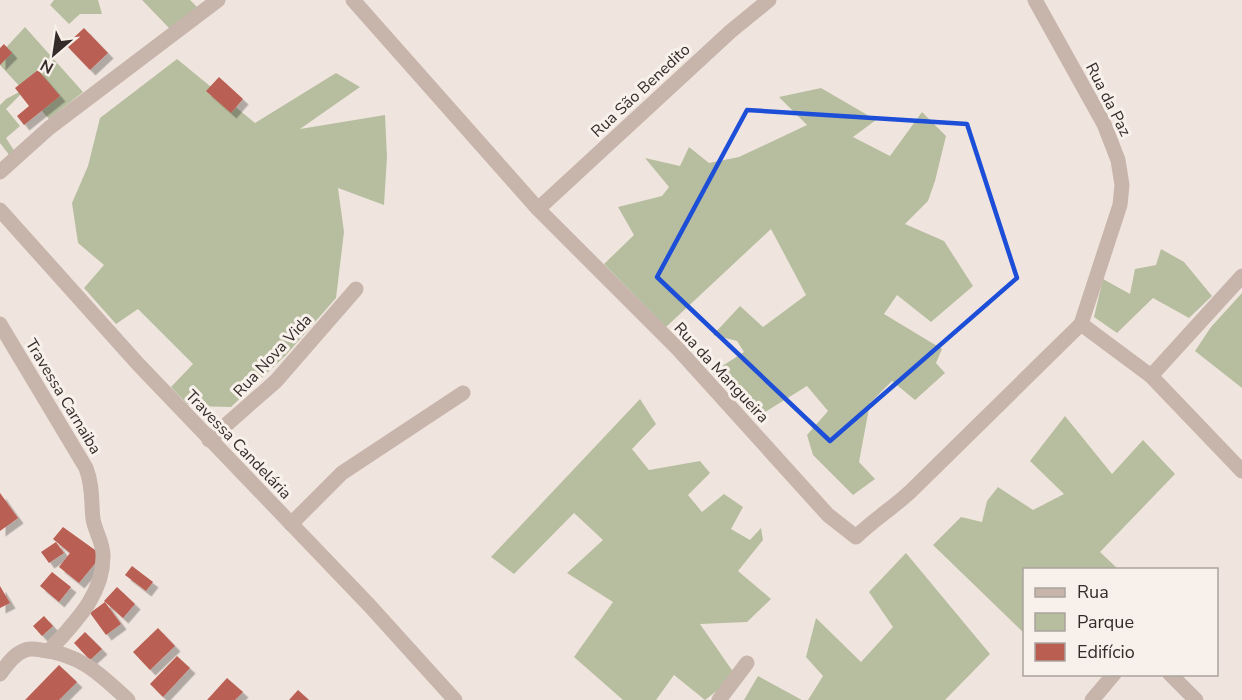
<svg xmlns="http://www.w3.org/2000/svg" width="1242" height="700" font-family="'Nunito Sans',sans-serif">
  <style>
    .green { fill: #b7be9f }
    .building { fill: #ba5e52; filter: url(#shadow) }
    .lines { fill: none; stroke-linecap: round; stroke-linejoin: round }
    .minor { stroke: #c7b4ab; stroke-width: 15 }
    .marked { fill: none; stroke: #1d4ed8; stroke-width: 4.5; stroke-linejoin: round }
    .labels { text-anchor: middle; stroke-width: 6; stroke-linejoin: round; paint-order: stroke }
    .street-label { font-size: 16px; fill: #352c29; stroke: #f8f0ea }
  </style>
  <defs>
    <filter id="shadow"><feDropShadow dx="5.5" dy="5.5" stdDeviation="0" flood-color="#0004"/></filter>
  </defs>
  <rect width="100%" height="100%" fill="#f0e5de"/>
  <g class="green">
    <path d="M54,0H98L102,14H80L69,24L50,5Z"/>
    <path d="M142,0H190L199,9L170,29Z"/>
    <path d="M25,27L83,92L49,119L27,94L20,95L6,109L20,126L6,138L15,152L10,156L0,143V105L6,99L23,90L0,65V54Z"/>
    <path d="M177,59L255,123L336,73L360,87L300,129L385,115L387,157L384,205L338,188L344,232L336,298L286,355L231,407L189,406L171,387L193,364L138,309L116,324L84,288L104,265L78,243L72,203L88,166L100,118Z"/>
    <path d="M821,88L876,120L853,137L890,156L922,112L946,136L935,181L928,201L905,224L944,241L973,286L931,322L897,295L884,314L942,349L936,363L945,373L915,400L892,381L870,403L859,462L875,479L853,495L813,455L807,435L828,411L807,386L762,414L713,372L744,352L737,341L713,335L740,306L763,327L806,295L771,229L666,327L604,264L634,235L618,207L662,196L669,187L645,158L680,166L689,147L709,163L739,157L807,125L779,97Z"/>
    <path d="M1161,249L1184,262L1212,296L1189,318L1153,298L1117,333L1094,317L1103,279L1130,294L1135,269L1156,265Z"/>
    <path d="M1242,293V388L1195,351L1211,327Z"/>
    <path d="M640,399L656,424L632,449L649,470L700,461L710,473L688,495L702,512L724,494L743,507L731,529L750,540L761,528L763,540L738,571L771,599L747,622L700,624L736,676L705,700L674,675L656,700H623L574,657L613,602L567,573L603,540L574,513L514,574L491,557Z"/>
    <path d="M1065,416L1112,474L1143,440L1175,474L1100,552L1118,569L1024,570V633L933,545L961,517L982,522L987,501L998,487L1033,510L1064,494L1030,461Z"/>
    <path d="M906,553L990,654L945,700H808L823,676L806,657L816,618L861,662L893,627L869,592Z"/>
    <path d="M758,676L802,700H744Z"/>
  </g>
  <g class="building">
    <path d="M84,28L108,53L90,70L66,45Z"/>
    <path d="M4,44L12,53L0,65V48Z"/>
    <path d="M38,70L60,96L24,125L17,116L29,106L15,88Z"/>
    <path d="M219,77L243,99L231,113L206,91Z"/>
    <path d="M0,493L18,518L0,531Z"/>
    <path d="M63,527L102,555L79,583L59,567L70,553L53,539Z"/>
    <path d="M56,542L64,553L49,563L41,552Z"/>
    <path d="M132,566L153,582L146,591L125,575Z"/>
    <path d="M52,572L71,587L59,602L40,586Z"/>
    <path d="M0,586L10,603L0,608Z"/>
    <path d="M117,587L135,604L123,618L104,601Z"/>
    <path d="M105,602L121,624L106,635L90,613Z"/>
    <path d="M44,616L53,626L42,636L33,626Z"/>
    <path d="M158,628L175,646L150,670L133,652Z"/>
    <path d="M85,632L102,649L90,660L74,643Z"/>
    <path d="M177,656L190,668L163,697L150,684Z"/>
    <path d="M59,665L77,682L59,700H25Z"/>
    <path d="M227,678L243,692L235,700H207Z"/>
    <path d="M298,690L309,700H289Z"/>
  </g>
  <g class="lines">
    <g class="minor">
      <path d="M353,0L538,209L678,349L828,515L856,537C873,520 893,508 911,491L1081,324L1120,205L1122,185L1118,160L1104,124L1035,0"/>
      <path d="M0,172L49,128L218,0"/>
      <path d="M538,209L731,31L769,0"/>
      <path d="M0,210L138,364L369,605L455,700"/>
      <path d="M0,324L86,468C93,486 91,501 93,519C95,531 103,543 103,555C104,595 74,623 49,651"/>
      <path d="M1081,324L1151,376L1242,471"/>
      <path d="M1151,376L1242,276"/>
      <path d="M209,440L276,381L356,289"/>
      <path d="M291,524L342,473L463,393"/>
      <path d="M0,674C6,666 13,655 23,651C28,648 36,649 41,650C80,654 100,674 128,700"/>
      <path d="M1170,674L1196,700"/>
      <path d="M719,700L747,663"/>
      <path d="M1092,700L1114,674"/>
    </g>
  </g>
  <path class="marked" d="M747,110L967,124L1017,278L830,441L657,277Z"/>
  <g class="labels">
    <g class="street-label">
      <text transform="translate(640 90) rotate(-43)" y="6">Rua São Benedito</text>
      <text transform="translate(1109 99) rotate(63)" y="6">Rua da Paz</text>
      <text transform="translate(272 355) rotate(-47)" y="6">Rua Nova Vida</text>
      <text transform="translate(722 372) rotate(47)" y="6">Rua da Mangueira</text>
      <text transform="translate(64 396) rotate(59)" y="6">Travessa Carnaiba</text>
      <text transform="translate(239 444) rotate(46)" y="6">Travessa Candelária</text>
    </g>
  </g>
  <rect x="1023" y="568" width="195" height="108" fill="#f8f0ea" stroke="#aaa29d" stroke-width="1.5"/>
  <rect x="1035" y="588" width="30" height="9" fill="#c7b4ab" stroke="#aaa29d" stroke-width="1.5"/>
  <text x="1077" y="598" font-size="18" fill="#352c29">Rua</text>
  <rect x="1035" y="613" width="30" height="18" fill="#b7be9f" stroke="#aaa29d" stroke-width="1.5"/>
  <text x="1077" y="628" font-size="18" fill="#352c29">Parque</text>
  <rect x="1035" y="643" width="30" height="18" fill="#ba5e52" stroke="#aaa29d" stroke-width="1.5"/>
  <text x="1077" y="658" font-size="18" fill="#352c29">Edifício</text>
  <g transform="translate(54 54) rotate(209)" stroke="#f8f0ea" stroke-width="4.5" paint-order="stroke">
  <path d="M0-4.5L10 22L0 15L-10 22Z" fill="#352c29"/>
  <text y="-9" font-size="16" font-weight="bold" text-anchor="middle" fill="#352c29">N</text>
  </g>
</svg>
